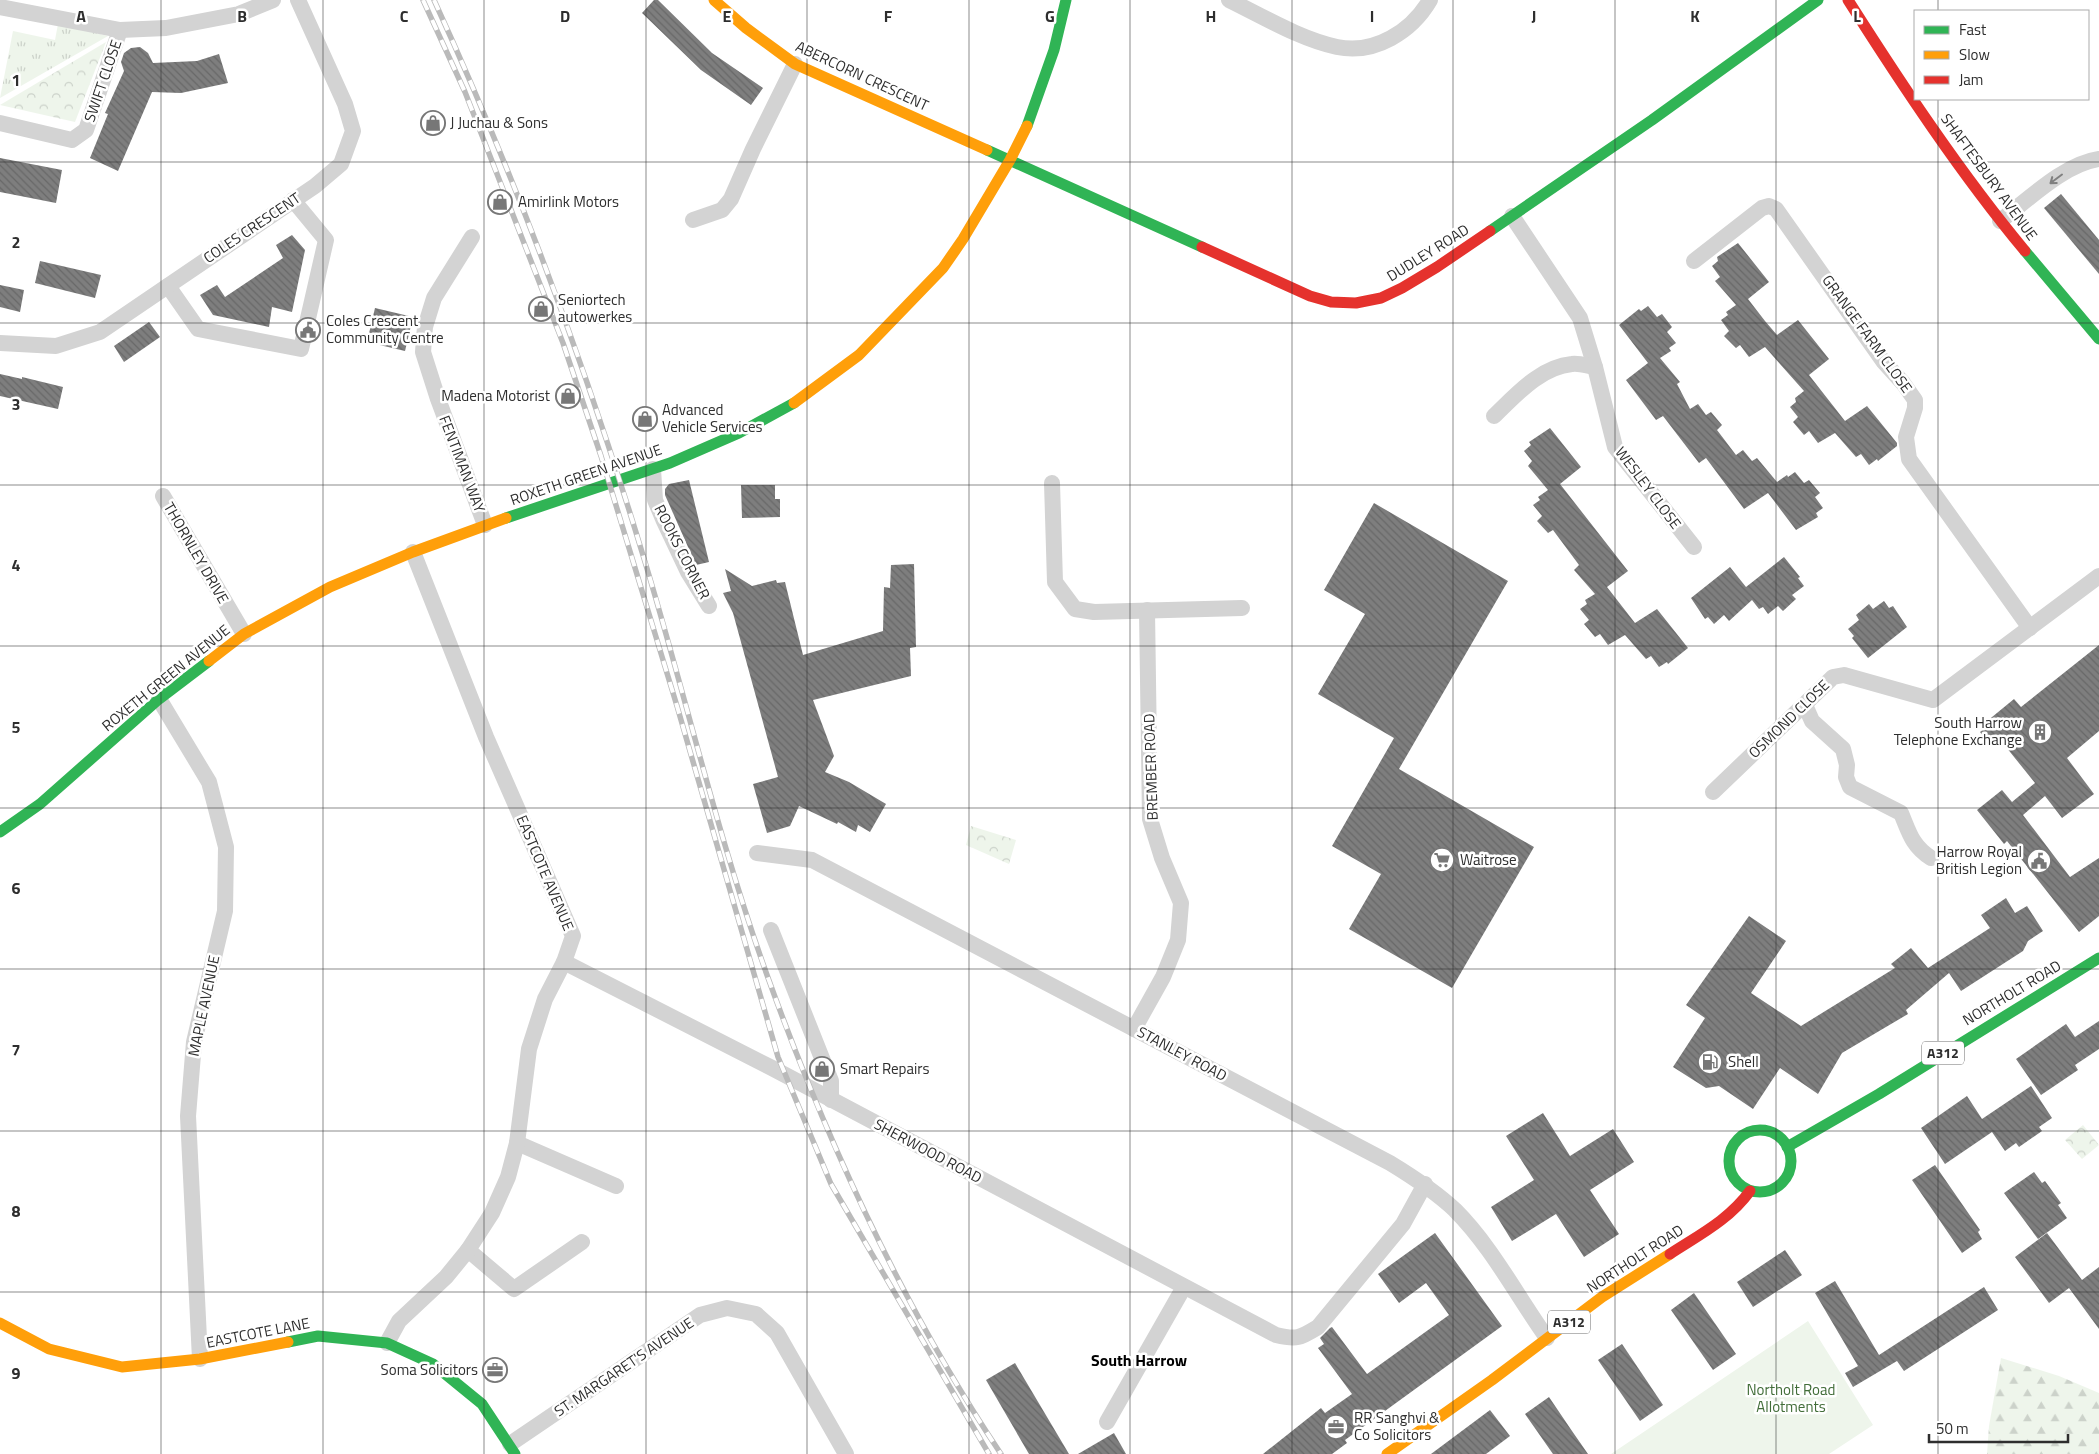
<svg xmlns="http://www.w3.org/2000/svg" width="2099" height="1454" font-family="'Titillium Web',sans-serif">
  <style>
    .grass { fill: url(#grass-tufts) }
    .forest { fill: url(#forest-firs) }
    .park { fill: url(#park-crowns) }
    .garden { fill: #eef5eb }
    .building { fill: url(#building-back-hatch) }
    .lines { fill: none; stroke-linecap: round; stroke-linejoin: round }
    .street { stroke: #d3d3d3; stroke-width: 16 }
    .fast { stroke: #30b455; stroke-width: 11 }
    .slow { stroke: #ff9f0a; stroke-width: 11 }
    .jam { stroke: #e5322d; stroke-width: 11 }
    .rail-casing { stroke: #bababa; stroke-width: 5.5 }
    .rail { stroke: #fff; stroke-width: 4; stroke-dasharray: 11; stroke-linecap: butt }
    .oneway { stroke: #808080 }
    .grid { fill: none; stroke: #2e2e2e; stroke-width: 1; stroke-opacity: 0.55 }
    .labels { text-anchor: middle; stroke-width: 5; stroke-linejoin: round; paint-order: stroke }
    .shield { fill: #fff; stroke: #6d6d6d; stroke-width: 1 }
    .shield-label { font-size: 14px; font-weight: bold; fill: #2e2e2e }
    .street-label { font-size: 15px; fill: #2e2e2e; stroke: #fff }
    .poi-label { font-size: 15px; fill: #2e2e2e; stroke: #fff; text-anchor: start }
    .park-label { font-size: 15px; fill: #426d39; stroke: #fff }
    .neighbourhood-label { font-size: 16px; font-weight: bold; fill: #000; stroke: #fff }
    .grid-label { font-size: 16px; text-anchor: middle; font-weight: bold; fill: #2e2e2e; stroke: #fff; stroke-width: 5; stroke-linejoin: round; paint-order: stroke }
  </style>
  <defs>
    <pattern id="grass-tufts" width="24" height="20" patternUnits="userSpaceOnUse" patternTransform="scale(1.25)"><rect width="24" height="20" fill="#eef5eb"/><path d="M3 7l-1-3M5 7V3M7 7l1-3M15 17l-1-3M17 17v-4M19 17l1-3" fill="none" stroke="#ccd2ca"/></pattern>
    <pattern id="forest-firs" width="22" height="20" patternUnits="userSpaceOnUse" patternTransform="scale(1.25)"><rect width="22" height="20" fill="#eef5eb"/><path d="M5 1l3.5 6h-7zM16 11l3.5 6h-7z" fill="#ccd2ca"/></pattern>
    <pattern id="park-crowns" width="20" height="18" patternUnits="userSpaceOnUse" patternTransform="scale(1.25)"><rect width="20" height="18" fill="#eef5eb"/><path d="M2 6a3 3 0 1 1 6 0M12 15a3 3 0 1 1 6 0" fill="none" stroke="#ccd2ca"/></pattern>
    <pattern id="building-back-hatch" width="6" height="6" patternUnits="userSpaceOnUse" patternTransform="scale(1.25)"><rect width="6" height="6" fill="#7e7e7e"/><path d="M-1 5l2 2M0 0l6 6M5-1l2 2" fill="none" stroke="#686868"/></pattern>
  </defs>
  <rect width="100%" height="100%" fill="#fff"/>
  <path class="grass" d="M58,24L108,36L0,98L13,31L55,40Z"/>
  <path class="forest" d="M2001,1358L2059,1376L2099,1393V1454H1987L1989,1426Z"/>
  <g class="park">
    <path d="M106,42L75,122L0,105Z"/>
    <path d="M971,826L1016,840L1009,864L966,845Z"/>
    <path d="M2083,1125L2099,1145L2082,1159L2065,1140Z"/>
  </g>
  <path class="garden" d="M1808,1321L1873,1425L1829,1454H1611Z"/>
  <g class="building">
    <path d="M654,0H658L712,53L763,88L751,105L701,70L642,13Z"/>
    <path d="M140,47L148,53L153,63L197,61L219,54L228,83L181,93L152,92L118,171L90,158L108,114L105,113L124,71L121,62L124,53L131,48Z"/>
    <path d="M0,158L62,170L56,203L0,192Z"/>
    <path d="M2061,194L2099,240V274L2044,208Z"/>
    <path d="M292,235L305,250L292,312L272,307L269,327L213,315L200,295L217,285L225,297L283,258L276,245Z"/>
    <path d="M1738,243L1769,282L1748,299L1765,321L1777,335L1798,320L1829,359L1809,375L1845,421L1867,406L1897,443V446L1878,461L1877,459L1869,465L1861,454L1856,457L1835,433L1818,443L1809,431L1804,435L1793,422L1798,417L1790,407L1796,402L1795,398L1804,391L1765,347L1749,357L1740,345L1736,348L1724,336L1729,331L1721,320L1728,315L1726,312L1736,305L1715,281L1720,277L1712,266L1718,261L1717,257Z"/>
    <path d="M40,261L101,275L95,298L35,283Z"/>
    <path d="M0,285L24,290L20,312L0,307Z"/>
    <path d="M1648,306L1657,317L1662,314L1672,327L1667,332L1676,343L1669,348L1671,351L1660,358L1680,382L1677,384L1690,409L1698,404L1706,415L1711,412L1722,425L1717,430L1736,455L1743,450L1752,461L1757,458L1777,482L1787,475L1788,477L1795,472L1804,483L1809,480L1820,493L1815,497L1823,508L1816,513L1818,517L1796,530L1768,493L1744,509L1706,458L1699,463L1663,416L1656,420L1626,380L1648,363L1619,325L1639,309L1641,311Z"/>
    <path d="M375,308L413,317L405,351L367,342Z"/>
    <path d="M149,322L160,337L124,362L114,346Z"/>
    <path d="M0,374L22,379V377L63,387L58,409L0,396Z"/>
    <path d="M1550,428L1581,467L1560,484L1628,571L1607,587L1635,623L1657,609L1688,648L1668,664L1667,662L1659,667L1651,656L1646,659L1625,635L1608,645L1600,634L1595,637L1584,624L1589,620L1580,609L1587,604L1585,600L1595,594L1574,570L1579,565L1553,530L1548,533L1537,521L1542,516L1533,505L1540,500L1538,497L1548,490L1528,466L1532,461L1524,451L1531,445L1529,442Z"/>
    <path d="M689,480L709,562L696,565L665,495V489L669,484Z"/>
    <path d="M741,485H775V499H780V517L742,518Z"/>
    <path d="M1374,503L1508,581L1399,769L1534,847L1452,988L1349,929L1381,874L1332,846L1394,738L1318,694L1365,614L1324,590Z"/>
    <path d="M1784,557L1800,577L1798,578L1804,586L1792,595L1796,599L1783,611L1778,606L1768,614L1763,607L1759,609L1752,600L1729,621L1724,615L1714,624L1708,617L1705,619L1691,598L1730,567L1746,587Z"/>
    <path d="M914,564L916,647L910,648L911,676L813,700L834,756L825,772L849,782L886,804L870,832L858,825L856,832L838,822L837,824L799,806L790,826L767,833L753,784L778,777L733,613L723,593L731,591L725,569L752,586L776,580L777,583L785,582L803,655L883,631L884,587L890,588L891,565Z"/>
    <path d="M1884,601L1889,608L1893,606L1907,627L1868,658L1852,638L1854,636L1848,629L1859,620L1856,615L1869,604L1873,609Z"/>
    <path d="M2099,645V731L2067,758L2094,794L2062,818L2045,796L2023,815L2070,877L2099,858V916L2079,932L2007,841L2004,844L1977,810L2002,790L2012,802L2035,783L1998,737L1989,744L1980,732L1989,725L1986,722L2014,699L2021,707Z"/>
    <path d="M2006,898L2015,913L2027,906L2043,931L2028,941L2023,951L1961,991L1949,973L1906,1010L1908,1014L1842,1053L1818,1094L1780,1068L1753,1109L1719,1086L1706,1088L1673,1067L1705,1018L1686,1005L1749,916L1786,941L1751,993L1801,1026L1895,968L1891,964L1911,948L1928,968L1990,928L1981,915Z"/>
    <path d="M2099,1021V1049L2075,1065L2078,1070L2041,1095L2016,1059L2066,1024L2075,1037Z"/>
    <path d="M2031,1086L2052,1118L2039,1127L2042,1131L2019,1147L2016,1143L2005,1151L1992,1132L1945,1164L1921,1128L1967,1096L1982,1119Z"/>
    <path d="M1543,1113L1570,1156L1613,1129L1634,1162L1590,1190L1619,1234L1584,1257L1556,1214L1512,1241L1491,1207L1534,1180L1506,1136Z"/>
    <path d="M1935,1165L1980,1230L1978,1232L1982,1239L1962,1253L1912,1180Z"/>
    <path d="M2034,1172L2042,1183L2045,1181L2061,1203L2058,1205L2067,1218L2038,1239L2004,1193Z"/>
    <path d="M1435,1233L1502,1326L1345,1440L1347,1443L1332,1454H1263L1321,1408L1325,1413L1352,1394L1318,1348L1324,1344L1320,1338L1330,1328L1332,1327L1367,1374L1449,1315L1426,1283L1399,1303L1378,1274Z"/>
    <path d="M2047,1233L2082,1280L2099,1267V1329L2069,1288L2049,1303L2015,1257Z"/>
    <path d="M1785,1250L1802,1275L1753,1307L1737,1282Z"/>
    <path d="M1835,1281L1879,1355L1984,1287L1998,1310L1904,1371L1897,1361L1853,1387L1845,1373L1858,1366L1815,1293Z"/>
    <path d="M1694,1293L1736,1354L1713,1370L1671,1310Z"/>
    <path d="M1622,1344L1663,1405L1640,1421L1598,1360Z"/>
    <path d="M1015,1363L1069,1454H1029L986,1380Z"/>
    <path d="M1549,1397L1572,1431L1588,1454H1553L1525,1414Z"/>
    <path d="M1490,1410L1510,1436L1486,1454H1431Z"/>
    <path d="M1114,1433L1126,1454H1078Z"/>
  </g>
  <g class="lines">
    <g class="street">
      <path d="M1229,0C1264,17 1300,39 1337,47C1375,55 1412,31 1430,0"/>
      <path d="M0,7L120,30L166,28L239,14L273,0"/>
      <path d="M0,123L72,140L86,130L120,30"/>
      <path d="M1512,216L1580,318L1595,367L1615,447L1694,547"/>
      <path d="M693,220L722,210L731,199L753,149L795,64"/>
      <path d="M2000,221C2028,200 2064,164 2099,159"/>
      <path d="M472,237L434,298L425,327L423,352L438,399L485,525"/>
      <path d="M1694,261L1762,208L1769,206L1776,209L1883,361L1903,383L1915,400V408L1906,437L1909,459L2030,628"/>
      <path d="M168,286L198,329L301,349L326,240L293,200"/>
      <path d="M0,343L56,346L100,332L315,186L341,164L353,131L345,104L298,0"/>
      <path d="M1494,416C1516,395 1540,367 1572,364C1579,363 1588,366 1595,367"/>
      <path d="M653,469L655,500L663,519L688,572L709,606"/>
      <path d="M1052,483L1055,582L1075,609L1094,612L1242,608"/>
      <path d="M163,496L244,634"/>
      <path d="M159,699L209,782L226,847L225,911L194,1042L188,1116L200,1359"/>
      <path d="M1805,705L1812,721L1843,749L1847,765L1846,777L1850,787L1901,813C1909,832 1912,846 1931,858"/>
      <path d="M1713,792L1833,677L1844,675L1933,700L2099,576"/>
      <path d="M757,853L812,860L1390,1163C1413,1177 1435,1191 1455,1210C1492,1247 1517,1296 1547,1338"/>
      <path d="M771,930L831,1081V1100"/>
      <path d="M564,962L772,1068L1276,1335C1297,1340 1300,1338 1318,1327L1403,1224L1425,1184"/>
      <path d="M1134,1029L1163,977L1178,940L1181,903L1162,858L1150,819L1147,610"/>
      <path d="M517,1143L616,1186"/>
      <path d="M468,1250L514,1289L582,1242"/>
      <path d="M387,1343L399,1321L446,1277L468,1250L492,1213L508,1177L517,1143L529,1049L545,999L564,962L573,936L486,737L413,552"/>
      <path d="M1107,1422L1184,1287"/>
      <path d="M510,1444L700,1315L727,1308L756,1314L777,1333L846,1454"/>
    </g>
    <g class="fast">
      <path d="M1027,126L1054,50L1066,0"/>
      <path d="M987,150L1202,247"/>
      <path d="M1490,231L1652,120L1818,0"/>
      <path d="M2025,251L2099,339"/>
      <path d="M506,518L670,463L739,433L794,403"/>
      <path d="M0,832L40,804L159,699L209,661"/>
      <circle cx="1760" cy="1161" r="31"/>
      <path d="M1787,1147L1879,1094L2099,958"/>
      <path d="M288,1342L318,1336L387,1343L433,1364L482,1404L515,1454"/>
    </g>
    <g class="slow">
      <path d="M714,0L746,28L795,64L987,150"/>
      <path d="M794,403L859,355L943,268L963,239L1010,160L1027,126"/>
      <path d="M209,661L244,634L330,587L413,552L506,518"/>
      <path d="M0,1323L49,1349L122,1367L200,1359L288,1342"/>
      <path d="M1387,1454L1492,1380L1602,1297L1670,1254"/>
    </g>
    <g class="jam">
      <path d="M1848,0C1902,85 1961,174 2025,251"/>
      <path d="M1202,247L1310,296L1331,302L1356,303L1381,298L1402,288L1437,267L1490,231"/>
      <path d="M1670,1254C1699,1235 1729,1220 1750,1191"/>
    </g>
    <defs>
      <g id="rail">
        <path d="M423,0L465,92L563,343L601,456L677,706L778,1057L831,1184L989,1454"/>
        <path d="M434,0C516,179 585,364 642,552C685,692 717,836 767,975C827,1142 902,1306 1001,1454"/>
      </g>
    </defs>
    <use href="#rail" class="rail-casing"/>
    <use href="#rail" class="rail"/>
  </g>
  <defs><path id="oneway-shaft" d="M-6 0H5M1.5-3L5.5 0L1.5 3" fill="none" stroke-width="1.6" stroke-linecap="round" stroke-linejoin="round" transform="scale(1.25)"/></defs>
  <use class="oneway" href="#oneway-shaft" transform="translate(2056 179) rotate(143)"/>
  <path class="grid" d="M161,0V1454M323,0V1454M484,0V1454M646,0V1454M807,0V1454M969,0V1454M1130,0V1454M1292,0V1454M1453,0V1454M1615,0V1454M1776,0V1454M1938,0V11M1938,99V1454M0,162H2099M0,323H2099M0,485H2099M0,646H2099M0,808H2099M0,969H2099M0,1131H2099M0,1292H2099"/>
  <defs>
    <symbol id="shop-ring" viewBox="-11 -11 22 22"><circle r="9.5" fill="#fff" stroke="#777" stroke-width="1.5"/><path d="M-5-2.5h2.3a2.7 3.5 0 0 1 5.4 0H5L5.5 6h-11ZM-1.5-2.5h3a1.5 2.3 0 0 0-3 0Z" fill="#777"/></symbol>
    <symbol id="civic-ring" viewBox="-11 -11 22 22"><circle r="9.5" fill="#fff" stroke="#777" stroke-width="1.5"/><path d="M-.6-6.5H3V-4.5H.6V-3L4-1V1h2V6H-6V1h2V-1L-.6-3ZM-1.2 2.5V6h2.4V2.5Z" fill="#777"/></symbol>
    <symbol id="building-ring" viewBox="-11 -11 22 22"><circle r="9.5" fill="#fff" stroke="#777" stroke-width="1.5"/><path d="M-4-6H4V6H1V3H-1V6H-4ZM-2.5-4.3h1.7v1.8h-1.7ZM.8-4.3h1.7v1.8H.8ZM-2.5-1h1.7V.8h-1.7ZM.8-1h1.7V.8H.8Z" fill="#777"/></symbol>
    <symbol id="supermarket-ring" viewBox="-11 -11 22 22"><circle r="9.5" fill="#fff" stroke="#777" stroke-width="1.5"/><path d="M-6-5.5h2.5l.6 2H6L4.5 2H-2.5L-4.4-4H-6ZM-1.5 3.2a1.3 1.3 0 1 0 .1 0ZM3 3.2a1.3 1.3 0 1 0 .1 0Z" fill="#777"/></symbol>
    <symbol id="fuel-ring" viewBox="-11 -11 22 22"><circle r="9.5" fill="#fff" stroke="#777" stroke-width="1.5"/><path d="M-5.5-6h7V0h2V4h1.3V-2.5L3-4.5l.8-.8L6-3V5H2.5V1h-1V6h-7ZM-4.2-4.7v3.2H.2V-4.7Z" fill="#777"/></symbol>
    <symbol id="office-ring" viewBox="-11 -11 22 22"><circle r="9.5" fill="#fff" stroke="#777" stroke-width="1.5"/><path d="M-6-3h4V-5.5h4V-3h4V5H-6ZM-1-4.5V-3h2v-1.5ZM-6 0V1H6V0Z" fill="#777"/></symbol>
  </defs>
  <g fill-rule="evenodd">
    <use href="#shop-ring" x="419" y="109" width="28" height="28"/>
    <use href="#shop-ring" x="486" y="188" width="28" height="28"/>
    <use href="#shop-ring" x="527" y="295" width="28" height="28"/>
    <use href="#civic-ring" x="294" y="316" width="28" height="28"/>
    <use href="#shop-ring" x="554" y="382" width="28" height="28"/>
    <use href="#shop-ring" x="631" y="405" width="28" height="28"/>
    <use href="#building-ring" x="2026" y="718" width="28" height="28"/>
    <use href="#supermarket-ring" x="1428" y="846" width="28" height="28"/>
    <use href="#civic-ring" x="2025" y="847" width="28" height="28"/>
    <use href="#fuel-ring" x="1696" y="1048" width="28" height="28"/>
    <use href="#shop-ring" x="808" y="1055" width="28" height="28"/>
    <use href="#office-ring" x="481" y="1356" width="28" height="28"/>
    <use href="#office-ring" x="1322" y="1413" width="28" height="28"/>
  </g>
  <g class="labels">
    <g class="shield">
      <rect x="1922" y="1041.5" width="42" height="23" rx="4"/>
      <rect x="1548" y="1310.5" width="42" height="23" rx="4"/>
    </g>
    <g class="shield-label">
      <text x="1943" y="1058">A312</text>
      <text x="1569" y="1327">A312</text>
    </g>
    <g class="street-label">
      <text transform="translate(862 76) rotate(25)" y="5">ABERCORN CRESCENT</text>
      <text transform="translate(103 81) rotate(-71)" y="5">SWIFT CLOSE</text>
      <text transform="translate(1989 177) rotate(54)" y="5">SHAFTESBURY AVENUE</text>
      <text transform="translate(252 228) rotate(-34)" y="5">COLES CRESCENT</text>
      <text transform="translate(1428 253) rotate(-32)" y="5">DUDLEY ROAD</text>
      <text transform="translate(1867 334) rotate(54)" y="5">GRANGE FARM CLOSE</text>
      <text transform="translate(462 464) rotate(69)" y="5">FENTIMAN WAY</text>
      <text transform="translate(586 475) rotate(-19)" y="5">ROXETH GREEN AVENUE</text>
      <text transform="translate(1648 488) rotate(53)" y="5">WESLEY CLOSE</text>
      <text transform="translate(682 552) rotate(63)" y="5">ROOKS CORNER</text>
      <text transform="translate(196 553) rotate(60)" y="5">THORNLEY DRIVE</text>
      <text transform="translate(166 678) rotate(-39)" y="5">ROXETH GREEN AVENUE</text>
      <text transform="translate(1789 719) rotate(-44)" y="5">OSMOND CLOSE</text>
      <text transform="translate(1151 767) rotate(-92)" y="5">BREMBER ROAD</text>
      <text transform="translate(545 873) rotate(67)" y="5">EASTCOTE AVENUE</text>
      <text transform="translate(2012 993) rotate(-31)" y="5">NORTHOLT ROAD</text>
      <text transform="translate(204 1006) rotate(-78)" y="5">MAPLE AVENUE</text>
      <text transform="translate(1182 1054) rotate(28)" y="5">STANLEY ROAD</text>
      <text transform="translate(928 1151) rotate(28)" y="5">SHERWOOD ROAD</text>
      <text transform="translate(1635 1259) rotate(-33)" y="5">NORTHOLT ROAD</text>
      <text transform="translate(258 1333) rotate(-11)" y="5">EASTCOTE LANE</text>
      <text transform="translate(624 1367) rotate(-34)" y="5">ST. MARGARET'S AVENUE</text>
    </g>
    <g class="poi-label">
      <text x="450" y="128">J Juchau &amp; Sons</text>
      <text x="518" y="207">Amirlink Motors</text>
      <text x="558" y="305">Seniortech<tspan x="558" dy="17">autowerkes</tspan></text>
      <text x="326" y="326">Coles Crescent<tspan x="326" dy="17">Community Centre</tspan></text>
      <text x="550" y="401" text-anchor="end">Madena Motorist</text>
      <text x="662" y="415">Advanced<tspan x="662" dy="17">Vehicle Services</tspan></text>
      <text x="2022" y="728" text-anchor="end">South Harrow<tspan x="2022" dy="17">Telephone Exchange</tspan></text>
      <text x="2022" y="857" text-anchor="end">Harrow Royal<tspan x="2022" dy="17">British Legion</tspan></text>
      <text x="1460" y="865">Waitrose</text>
      <text x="1728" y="1067">Shell</text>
      <text x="840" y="1074">Smart Repairs</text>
      <text x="478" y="1375" text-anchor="end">Soma Solicitors</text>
      <text x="1354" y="1423">RR Sanghvi &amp;<tspan x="1354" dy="17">Co Solicitors</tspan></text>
    </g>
    <g class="park-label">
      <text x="1791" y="1395">Northolt Road<tspan x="1791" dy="17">Allotments</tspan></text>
    </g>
    <g class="neighbourhood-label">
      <text x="1139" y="1366">South Harrow</text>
    </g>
  </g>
  <g class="grid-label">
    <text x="81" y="22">A</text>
    <text x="242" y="22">B</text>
    <text x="404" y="22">C</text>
    <text x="565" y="22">D</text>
    <text x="727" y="22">E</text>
    <text x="888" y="22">F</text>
    <text x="1050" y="22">G</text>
    <text x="1211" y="22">H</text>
    <text x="1372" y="22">I</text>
    <text x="1534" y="22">J</text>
    <text x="1695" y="22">K</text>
    <text x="1857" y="22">L</text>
    <text x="16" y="86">1</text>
    <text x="16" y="248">2</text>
    <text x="16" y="410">3</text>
    <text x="16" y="571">4</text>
    <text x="16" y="733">5</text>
    <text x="16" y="894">6</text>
    <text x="16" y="1056">7</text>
    <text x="16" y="1217">8</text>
    <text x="16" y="1379">9</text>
  </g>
  <rect x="1914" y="10" width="175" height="90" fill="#ffffff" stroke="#ababab"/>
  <rect x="1924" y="26" width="25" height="8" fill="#30b455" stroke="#ababab"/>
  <text x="1959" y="35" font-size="15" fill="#2e2e2e">Fast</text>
  <rect x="1924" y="51" width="25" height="8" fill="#ff9f0a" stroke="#ababab"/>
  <text x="1959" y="60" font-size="15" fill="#2e2e2e">Slow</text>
  <rect x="1924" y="76" width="25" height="8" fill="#e5322d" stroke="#ababab"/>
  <text x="1959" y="85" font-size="15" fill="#2e2e2e">Jam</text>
  <path d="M1929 1434v8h139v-8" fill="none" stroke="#2e2e2e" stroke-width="2.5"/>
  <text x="1936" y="1434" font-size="15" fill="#2e2e2e" stroke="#ffffff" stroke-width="4" paint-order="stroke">50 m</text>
</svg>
